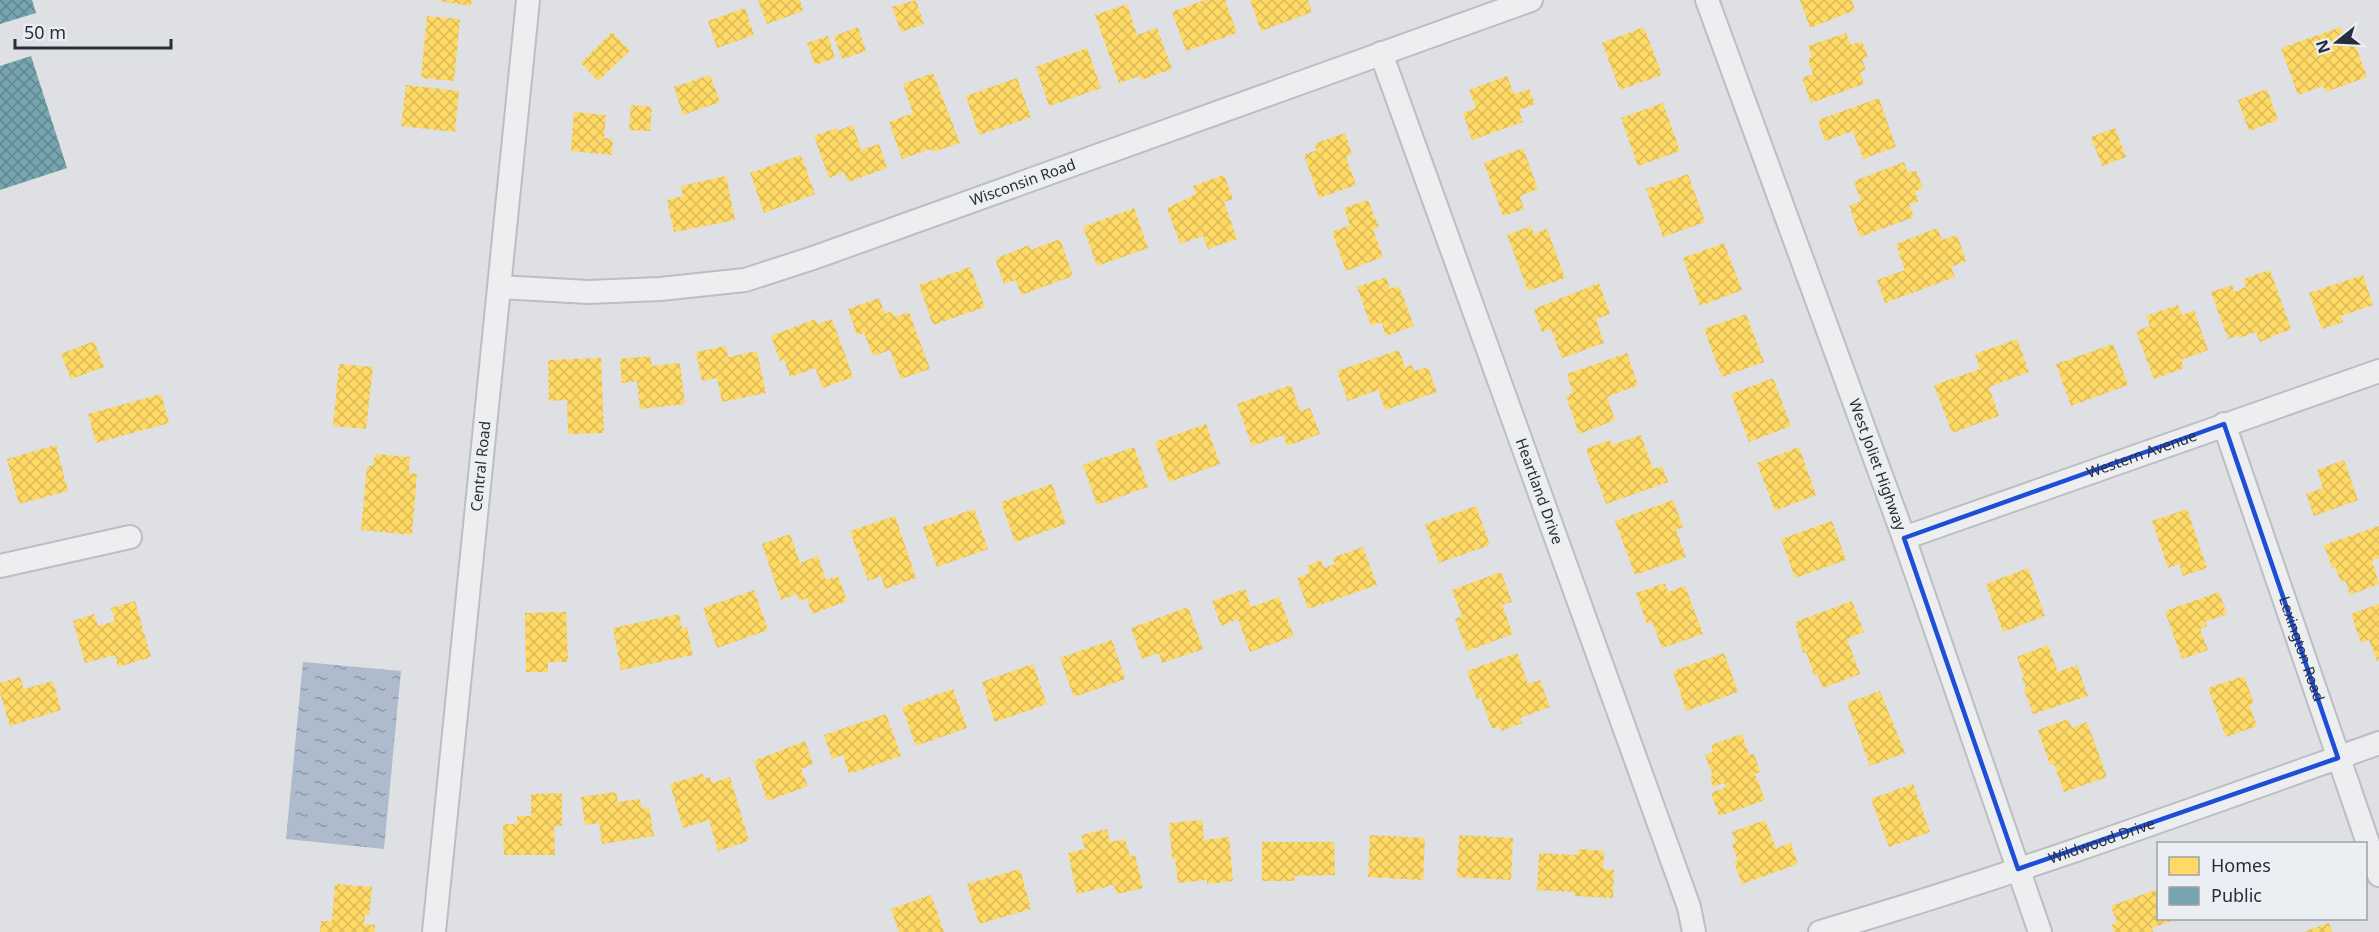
<svg xmlns="http://www.w3.org/2000/svg" width="2379" height="932" font-family="'Noto Sans',sans-serif">
  <style>
    .water { fill: url(#water-ripples) }
    .homes { fill: url(#homes-cross-hatch) }
    .public { fill: url(#public-cross-hatch) }
    .lines { fill: none; stroke-linecap: round; stroke-linejoin: round }
    .minor-casing { stroke: #bcbec1; stroke-width: 26 }
    .minor { stroke: #edeef0; stroke-width: 22 }
    .marked { fill: none; stroke: #1d4ed8; stroke-width: 4.5; stroke-linejoin: round }
    .labels { text-anchor: middle; stroke-width: 6; stroke-linejoin: round; paint-order: stroke }
    .street-label { font-size: 15px; fill: #272d3a; stroke: #ebeef3 }
  </style>
  <defs>
    <pattern id="water-ripples" width="26" height="14" patternUnits="userSpaceOnUse" patternTransform="scale(1.5)"><rect width="26" height="14" fill="#adbbcd"/><path d="M2 4q2-2 4 0t4 0M15 11q2-2 4 0t4 0" fill="none" stroke="#8d98a7"/></pattern>
    <pattern id="homes-cross-hatch" width="8" height="8" patternUnits="userSpaceOnUse" patternTransform="scale(1.5)"><rect width="8" height="8" fill="#ffd966"/><path d="M0 0l8 8M0 8l8-8" fill="none" stroke="#dbbb59"/></pattern>
    <pattern id="public-cross-hatch" width="8" height="8" patternUnits="userSpaceOnUse" patternTransform="scale(1.5)"><rect width="8" height="8" fill="#76a5af"/><path d="M0 0l8 8M0 8l8-8" fill="none" stroke="#61878f"/></pattern>
  </defs>
  <rect width="100%" height="100%" fill="#dee0e3"/>
  <path class="water" d="M303,662L401,671L384,849L286,839Z"/>
  <g class="homes">
    <path d="M435,0H472L471,6Z"/>
    <path d="M758,0H800L803,11L767,24Z"/>
    <path d="M916,0L924,24L901,32L892,7Z"/>
    <path d="M1205,0H1225L1237,33L1186,51L1172,12Z"/>
    <path d="M1250,0H1308L1312,12L1261,31Z"/>
    <path d="M1800,0H1852L1855,10L1810,28Z"/>
    <path d="M1127,4L1137,35L1157,28L1172,69L1141,80L1140,76L1119,83L1095,15Z"/>
    <path d="M745,8L754,35L717,48L708,21Z"/>
    <path d="M427,16L460,19L454,81L421,78Z"/>
    <path d="M858,27L866,51L842,59L834,36Z"/>
    <path d="M1644,27L1662,75L1620,90L1602,43Z"/>
    <path d="M2341,27L2346,40L2353,38L2367,77L2326,92L2323,86L2298,95L2281,48Z"/>
    <path d="M612,32L630,51L598,81L581,63Z"/>
    <path d="M1846,33L1851,45L1862,41L1868,57L1862,59L1866,70L1860,72L1864,84L1811,103L1802,78L1813,74L1808,59L1812,57L1808,46Z"/>
    <path d="M828,36L835,58L815,65L807,43Z"/>
    <path d="M1087,48L1101,88L1049,106L1036,67Z"/>
    <path d="M933,73L960,143L933,152L931,149L902,159L889,122L913,113L903,84Z"/>
    <path d="M710,75L720,102L683,115L674,87Z"/>
    <path d="M1507,76L1514,94L1529,89L1535,104L1519,110L1523,122L1472,140L1463,113L1476,108L1469,90Z"/>
    <path d="M1017,78L1031,117L979,135L966,96Z"/>
    <path d="M406,85L459,91L455,132L401,126Z"/>
    <path d="M2267,89L2278,120L2249,131L2238,100Z"/>
    <path d="M1879,98L1896,147L1863,159L1853,131L1825,141L1818,120Z"/>
    <path d="M1663,103L1680,151L1638,166L1621,118Z"/>
    <path d="M631,105L652,107L650,131L629,130Z"/>
    <path d="M574,112L606,115L604,138L613,139L612,155L571,151Z"/>
    <path d="M853,125L861,150L879,144L887,168L848,182L844,172L829,178L814,136L836,128L837,131Z"/>
    <path d="M2115,128L2126,157L2102,166L2091,137Z"/>
    <path d="M1345,133L1352,154L1346,157L1356,185L1319,198L1304,155L1317,150L1314,144Z"/>
    <path d="M1523,148L1538,189L1520,196L1524,209L1503,216L1484,163Z"/>
    <path d="M801,155L815,194L764,213L750,173Z"/>
    <path d="M1904,162L1908,173L1916,170L1923,188L1915,192L1919,201L1909,204L1914,217L1860,237L1849,206L1861,201L1854,181Z"/>
    <path d="M1688,174L1705,222L1663,237L1646,189Z"/>
    <path d="M1224,175L1233,199L1224,202L1237,239L1208,249L1203,236L1180,244L1167,208L1196,194L1193,186Z"/>
    <path d="M726,176L735,220L674,232L667,200L683,196L681,186Z"/>
    <path d="M1368,200L1379,227L1373,229L1383,257L1346,271L1332,232L1350,225L1344,208Z"/>
    <path d="M1134,208L1148,248L1097,266L1083,227Z"/>
    <path d="M1531,226L1534,234L1547,229L1565,278L1528,291L1507,235Z"/>
    <path d="M1937,228L1942,240L1957,235L1966,261L1951,267L1955,277L1885,303L1877,280L1905,270L1896,244Z"/>
    <path d="M1060,239L1073,276L1021,295L1016,280L1004,284L995,259L1029,245L1031,250Z"/>
    <path d="M1724,243L1742,290L1700,306L1683,258Z"/>
    <path d="M970,267L985,307L933,325L919,285Z"/>
    <path d="M2270,270L2291,329L2260,342L2256,332L2239,338L2238,335L2228,339L2211,292L2232,285L2234,292L2246,287L2243,279Z"/>
    <path d="M2363,275L2373,305L2341,316L2343,322L2322,329L2309,293Z"/>
    <path d="M1386,277L1390,289L1399,286L1414,326L1386,336L1381,322L1371,326L1357,287Z"/>
    <path d="M1599,283L1610,314L1596,319L1604,343L1562,358L1551,329L1542,332L1534,309Z"/>
    <path d="M879,298L885,314L892,311L895,317L909,312L930,369L901,379L890,350L873,356L864,333L857,335L848,309Z"/>
    <path d="M2178,305L2182,315L2194,310L2208,350L2181,360L2184,368L2154,379L2136,331L2150,326L2146,316Z"/>
    <path d="M1746,314L1764,362L1722,377L1704,329Z"/>
    <path d="M815,319L817,324L832,319L853,377L823,388L815,368L790,377L784,359L780,361L771,336Z"/>
    <path d="M2017,339L2029,372L1989,387L1999,416L1952,433L1934,385L1980,369L1975,354Z"/>
    <path d="M94,341L104,367L71,379L61,354Z"/>
    <path d="M2113,344L2128,385L2071,406L2056,364Z"/>
    <path d="M726,346L728,357L757,351L766,393L722,402L717,378L702,381L696,352Z"/>
    <path d="M1399,350L1405,367L1412,365L1414,371L1428,367L1437,392L1385,410L1378,390L1348,401L1337,371Z"/>
    <path d="M1627,353L1638,385L1607,397L1615,420L1579,434L1566,396L1573,393L1567,374Z"/>
    <path d="M650,356L652,366L680,363L685,404L640,409L637,381L622,383L620,359Z"/>
    <path d="M601,358L604,433L568,434L567,400L549,401L548,360Z"/>
    <path d="M339,364L373,367L366,429L333,426Z"/>
    <path d="M1773,378L1791,426L1749,442L1731,394Z"/>
    <path d="M1291,385L1300,411L1310,408L1320,434L1287,446L1283,435L1252,446L1237,404Z"/>
    <path d="M161,394L169,423L96,443L88,414Z"/>
    <path d="M1206,424L1220,464L1169,482L1155,442Z"/>
    <path d="M1641,435L1653,469L1662,466L1668,482L1606,504L1586,449L1610,440L1612,445Z"/>
    <path d="M56,445L68,491L19,504L7,459Z"/>
    <path d="M1134,447L1148,487L1097,505L1083,465Z"/>
    <path d="M1799,447L1816,495L1775,511L1757,463Z"/>
    <path d="M375,454L410,457L409,473L417,474L412,535L361,530L367,466H373Z"/>
    <path d="M2344,460L2358,500L2314,516L2306,494L2323,488L2317,470Z"/>
    <path d="M1052,484L1066,524L1015,542L1001,502Z"/>
    <path d="M1673,500L1683,527L1676,530L1686,557L1635,575L1615,521Z"/>
    <path d="M1476,506L1490,545L1439,563L1425,524Z"/>
    <path d="M974,509L988,549L937,567L923,527Z"/>
    <path d="M2187,509L2207,568L2183,576L2179,564L2168,568L2152,521Z"/>
    <path d="M895,516L916,578L885,589L881,576L868,581L850,531Z"/>
    <path d="M1832,521L1846,560L1795,578L1781,539Z"/>
    <path d="M2379,526V558L2372,560L2379,584L2350,595L2345,580L2341,582L2335,567L2332,568L2324,545Z"/>
    <path d="M790,534L800,563L818,556L826,580L838,576L847,601L812,614L807,598L799,601L797,594L781,600L762,544Z"/>
    <path d="M1363,547L1377,585L1308,609L1297,578L1310,573L1307,566L1321,560L1324,568L1335,564L1332,558Z"/>
    <path d="M2028,568L2045,616L2003,632L1986,584Z"/>
    <path d="M1501,572L1512,602L1502,605L1513,634L1467,651L1455,619L1462,616L1452,590Z"/>
    <path d="M1665,583L1668,592L1685,586L1703,634L1662,648L1652,622L1647,624L1636,593Z"/>
    <path d="M1245,589L1251,607L1279,597L1294,636L1250,652L1238,619L1221,626L1212,601Z"/>
    <path d="M754,590L768,630L717,648L703,608Z"/>
    <path d="M2219,592L2227,614L2205,622L2207,626L2200,629L2208,650L2182,659L2165,611Z"/>
    <path d="M135,601L151,657L118,667L115,655L85,663L73,621L94,614L98,626L115,621L111,608Z"/>
    <path d="M1852,601L1864,632L1847,639L1860,674L1823,688L1817,674L1814,675L1806,652L1803,653L1795,622Z"/>
    <path d="M2379,604V660L2377,661L2369,640L2361,643L2351,614Z"/>
    <path d="M1188,607L1203,649L1162,663L1159,653L1142,659L1131,628Z"/>
    <path d="M566,612L568,662H548V672H526L525,613Z"/>
    <path d="M679,614L682,629L687,627L693,655L621,670L613,628Z"/>
    <path d="M1112,640L1125,679L1074,697L1060,658Z"/>
    <path d="M2048,645L2058,672L2077,665L2088,696L2033,714L2024,689L2026,688L2022,678L2024,677L2017,657Z"/>
    <path d="M1517,653L1528,684L1540,680L1550,707L1520,718L1522,723L1501,731L1499,726L1492,729L1481,698L1477,699L1467,671Z"/>
    <path d="M1724,653L1738,692L1686,711L1673,671Z"/>
    <path d="M1033,664L1047,704L995,722L982,682Z"/>
    <path d="M2244,676L2254,703L2249,704L2257,726L2226,737L2208,688Z"/>
    <path d="M20,677L24,689L53,681L61,710L10,726L0,693V683Z"/>
    <path d="M953,689L967,728L916,746L902,707Z"/>
    <path d="M1880,691L1905,753L1870,766L1847,703Z"/>
    <path d="M886,714L901,756L849,774L843,755L832,759L824,735Z"/>
    <path d="M2068,719L2072,728L2087,722L2107,777L2064,792L2054,764L2050,765L2038,730Z"/>
    <path d="M1742,734L1749,755L1754,754L1760,772L1755,774L1765,800L1719,816L1711,793L1726,787L1724,783L1713,787L1710,777L1713,776L1705,755L1713,752L1711,745Z"/>
    <path d="M805,741L813,764L801,769L808,786L767,801L754,761Z"/>
    <path d="M703,774L704,779L710,777L712,783L730,777L749,841L718,851L709,820L683,828L670,784Z"/>
    <path d="M1913,784L1930,832L1889,847L1871,799Z"/>
    <path d="M616,792L618,802L640,799L642,809L649,808L654,836L602,844L599,823L585,825L581,797Z"/>
    <path d="M562,793V826H554L555,855H504L503,824H517V816H531V794Z"/>
    <path d="M1202,820L1204,840L1229,837L1233,881L1207,884V880L1178,883L1175,859H1172L1169,823Z"/>
    <path d="M1765,820L1776,848L1791,843L1798,864L1742,884L1734,862L1738,861L1732,845L1736,843L1732,832Z"/>
    <path d="M1107,829L1110,842L1125,839L1130,856L1135,855L1143,888L1117,894L1114,885L1077,894L1068,853L1085,849L1081,835Z"/>
    <path d="M1370,835L1425,838L1423,880L1368,877Z"/>
    <path d="M1459,835L1513,838L1511,880L1457,877Z"/>
    <path d="M1262,842H1334L1335,875L1294,876L1295,881H1262Z"/>
    <path d="M1578,849L1604,851L1603,869L1614,870L1613,898L1574,896V892L1537,890L1539,853L1578,855Z"/>
    <path d="M1020,869L1031,909L979,924L967,884Z"/>
    <path d="M335,884L372,887L369,915H365L364,924L375,925V932H320L321,921H332Z"/>
    <path d="M2158,889V918L2177,919L2152,928L2153,932H2114L2111,925L2117,923L2111,906Z"/>
    <path d="M931,895L944,932H899L891,909Z"/>
    <path d="M2329,923L2332,932H2303Z"/>
  </g>
  <g class="public">
    <path d="M0,0H32L36,13L0,24Z"/>
    <path d="M31,56L67,168L0,190V66Z"/>
  </g>
  <g class="lines">
    <defs>
      <g id="minor">
        <path id="s1" d="M1707,0L1904,538L2040,932"/>
        <path id="s2" d="M1381,53L1689,907L1694,932"/>
        <path id="s3" d="M500,287L588,292L660,289L745,280L813,258L1531,0"/>
        <path id="s4" d="M2224,424L2379,875"/>
        <path id="s5" d="M1904,538L2379,371"/>
        <path d="M0,566L130,537"/>
        <path id="s6" d="M434,932L528,0"/>
        <path id="s7" d="M1820,932C2008,877 2194,809 2379,743"/>
      </g>
    </defs>
    <use href="#minor" class="minor-casing"/>
    <use href="#minor" class="minor"/>
  </g>
  <path class="marked" d="M2224,424L2338,758L2018,869L1904,538Z"/>
  <g class="labels">
    <g class="street-label">
      <text dy="5" stroke="none"><textPath href="#s3" startOffset="540">Wisconsin Road</textPath></text>
      <text dy="5" stroke="none"><textPath href="#s5" startOffset="252">Western Avenue</textPath></text>
      <text dy="5" stroke="none"><textPath href="#s1" startOffset="495">West Joliet Highway</textPath></text>
      <text dy="5" stroke="none"><textPath href="#s6" startOffset="468">Central Road</textPath></text>
      <text dy="5" stroke="none"><textPath href="#s2" startOffset="466">Heartland Drive</textPath></text>
      <text dy="5" stroke="none"><textPath href="#s4" startOffset="238">Lexington Road</textPath></text>
      <text dy="5" stroke="none"><textPath href="#s7" startOffset="296">Wildwood Drive</textPath></text>
    </g>
  </g>
  <rect x="2157" y="842" width="210" height="78" fill="#ebeef3" stroke="#9da1a9" stroke-width="1.5"/>
  <rect x="2169" y="857" width="30" height="18" fill="#ffd966" stroke="#9da1a9" stroke-width="1.5"/>
  <text x="2211" y="872" font-size="18" fill="#272d3a">Homes</text>
  <rect x="2169" y="887" width="30" height="18" fill="#76a5af" stroke="#9da1a9" stroke-width="1.5"/>
  <text x="2211" y="902" font-size="18" fill="#272d3a">Public</text>
  <g transform="translate(2337 42) rotate(252)" stroke="#ebeef3" stroke-width="4.5" paint-order="stroke">
  <path d="M0-4.5L10 22L0 15L-10 22Z" fill="#272d3a"/>
  <text y="-9" font-size="16" font-weight="bold" text-anchor="middle" fill="#272d3a">N</text>
  </g>
  <path d="M15 39v9h156v-9" fill="none" stroke="#272d3a" stroke-width="3"/>
  <text x="24" y="39" font-size="18" fill="#272d3a" stroke="#ebeef3" stroke-width="4.5" paint-order="stroke">50 m</text>
</svg>
